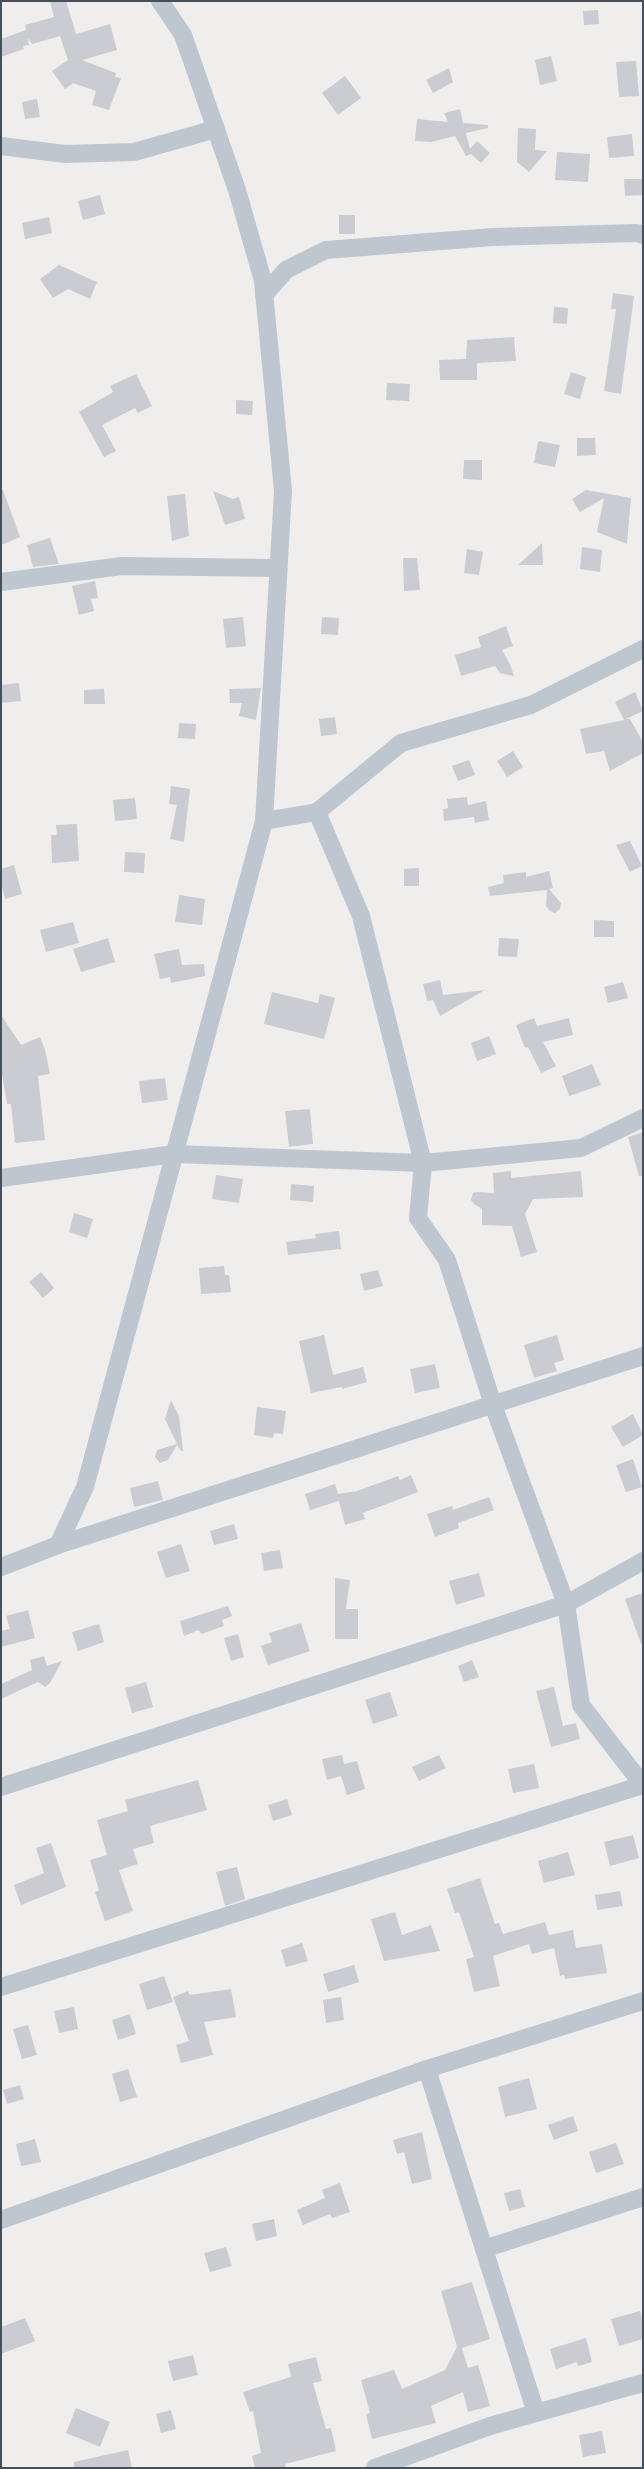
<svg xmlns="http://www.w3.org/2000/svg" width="644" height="2469" font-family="Barlow,sans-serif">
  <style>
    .building { fill: #caccd2 }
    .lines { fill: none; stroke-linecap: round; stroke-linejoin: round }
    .minor { stroke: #bec7d0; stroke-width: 18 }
  </style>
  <rect width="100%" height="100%" fill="#f0eeed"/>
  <g class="building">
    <path d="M50,1H66L76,34L110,24L117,50L82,60L116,73L115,77L121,78L109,110L92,105L96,91L73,83L65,89L52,71L68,60L60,36L32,44L28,38L29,45L23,46L24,49L1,57V39L26,30L25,25L54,17Z"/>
    <path d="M598,10L599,24L584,25L583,11Z"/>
    <path d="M551,56L557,81L540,85L535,60Z"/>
    <path d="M636,61L639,96L619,97L616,62Z"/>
    <path d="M449,68L453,82L433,93L426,80Z"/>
    <path d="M345,76L361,98L338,115L322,93Z"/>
    <path d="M37,99L40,117L25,119L22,102Z"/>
    <path d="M460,109L463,123L488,125V128L466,133L470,149L477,141L490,153L481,163L471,154L466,156L455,136L431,142L415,141L417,119L448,122L444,113Z"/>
    <path d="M518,128L536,129L535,150L547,151L529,172L517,162Z"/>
    <path d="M632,134L634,156L609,158L607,137Z"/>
    <path d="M557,152L590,154L588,182L555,180Z"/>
    <path d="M624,179H643V195L625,196Z"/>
    <path d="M100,195L105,214L83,220L78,201Z"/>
    <rect x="339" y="215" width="16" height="19"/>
    <path d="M49,217L52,233L25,239L22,223Z"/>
    <path d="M59,265L97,282L90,299L68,289L53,298L40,279Z"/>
    <path d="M613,293L634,296L621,394L604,391L616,309H611Z"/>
    <path d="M554,307L568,308L567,324L553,323Z"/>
    <path d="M514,337L516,361L477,363V380H440L439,360L466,359L467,340Z"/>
    <path d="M571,372L586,377L580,399L564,394Z"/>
    <path d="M136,374L152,406L138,413L135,408L102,425L116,451L104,457L79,412L113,392L110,386Z"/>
    <path d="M387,383L410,384L409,401L386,400Z"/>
    <path d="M236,400L253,401L252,415L236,414Z"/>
    <path d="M577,438H595L596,455L577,456Z"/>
    <path d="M538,441L560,445L555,467L534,463Z"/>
    <path d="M464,460H482V480L463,479Z"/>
    <path d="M1,490H3L20,537L1,545Z"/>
    <path d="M586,490L631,498L627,544L597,532L604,498L580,512L572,499Z"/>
    <path d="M213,491L233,499L239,497L245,519L225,525Z"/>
    <path d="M185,494L189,536L172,541L167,496Z"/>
    <path d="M50,538L59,564L33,567L27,545Z"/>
    <path d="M542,543L543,565H518Z"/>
    <path d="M582,547L602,550L600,572L580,569Z"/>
    <path d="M467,549L483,552L479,575L464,573Z"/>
    <path d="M403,558H417L420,590L404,591Z"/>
    <path d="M95,581L98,598L91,599L94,611L79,615L72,586Z"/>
    <path d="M243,617L246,646L226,648L223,619Z"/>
    <path d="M322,617L339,618L338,635L321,634Z"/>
    <path d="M506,626L513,646L502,650L510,664L514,676L500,673L495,666L461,676L455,655L481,647L478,637Z"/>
    <path d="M19,683L21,701L1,703V685Z"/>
    <path d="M261,688L256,720L239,716L242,703H230L229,689Z"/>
    <path d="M104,689L105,704H84V690Z"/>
    <path d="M635,692L643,711L626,719H630L643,742V753L610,771L604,751L586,754L580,729L624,720L615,702Z"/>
    <path d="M335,717L337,734L321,736L319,719Z"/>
    <path d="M179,723L196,724L195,739L178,738Z"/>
    <path d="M513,751L523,767L507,777L497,761Z"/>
    <path d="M469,760L475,775L458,781L452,766Z"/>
    <path d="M171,786L190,789L184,842L170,839L177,805L169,804Z"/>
    <path d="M467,797L468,805L486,801L489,820L475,823L474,817L444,821L443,809L448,808L447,799Z"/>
    <path d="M135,798L137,819L115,821L113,800Z"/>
    <path d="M77,824L79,861L52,863L51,835H57L56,825Z"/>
    <path d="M630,841L642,866L630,872L616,845Z"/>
    <path d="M125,852L145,853L144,873L124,872Z"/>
    <path d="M14,865L22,894L5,899L1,882V869Z"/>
    <path d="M419,868V886H404V869Z"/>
    <path d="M549,871L553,888L549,889L561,903L560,909L555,913L550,911L546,906L547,890L490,896L488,887L504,883L503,875L526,872V877Z"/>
    <path d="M179,895L205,899L202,925L175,922Z"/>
    <path d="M594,920L614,921V937H594Z"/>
    <path d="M73,922L79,943L46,952L40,930Z"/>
    <path d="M108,938L115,962L81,972L73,949Z"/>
    <path d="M499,938L519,939L517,957L498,956Z"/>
    <path d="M179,949L182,965L204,964L205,976L171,983L170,977L160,979L154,954Z"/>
    <path d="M440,980L443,995L485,990L440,1016L433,1000L427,1001L423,984Z"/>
    <path d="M623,982L628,998L608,1003L604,987Z"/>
    <path d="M272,992L318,1003L320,994L335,998L324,1039L264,1024Z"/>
    <path d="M1,1015L21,1045L40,1037L45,1050L50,1074L38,1076L45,1140L15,1143L11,1104H7L1,1068Z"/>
    <path d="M534,1018L537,1026L569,1018L573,1035L543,1042L556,1066L541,1073L528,1047L525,1048L516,1025Z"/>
    <path d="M489,1036L496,1054L477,1061L471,1043Z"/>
    <path d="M592,1064L601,1085L569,1096L562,1076Z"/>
    <path d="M165,1078L168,1100L142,1103L139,1081Z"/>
    <path d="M310,1109L313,1144L289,1147L285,1111Z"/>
    <path d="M643,1132V1176H639L628,1137Z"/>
    <path d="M511,1171V1178L581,1171L583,1197L533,1199L525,1214L537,1252L521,1257L512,1226L482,1225V1209L474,1204L471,1200L473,1193L477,1192L494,1193L493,1173Z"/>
    <path d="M216,1175L243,1179L239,1203L212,1199Z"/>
    <path d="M291,1184L314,1186L313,1202L290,1200Z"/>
    <path d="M74,1213L93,1219L87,1238L69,1232Z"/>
    <path d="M339,1231L341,1249L288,1255L286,1242L316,1238L315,1234Z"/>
    <path d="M224,1266L225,1275H229L231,1292L201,1294L199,1268Z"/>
    <path d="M378,1270L383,1286L364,1291L360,1274Z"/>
    <path d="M41,1272L54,1288L43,1298L29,1282Z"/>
    <path d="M324,1335L333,1375L363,1367L367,1382L342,1389V1387L311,1393L299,1341Z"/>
    <path d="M557,1335L564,1360L554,1363L557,1371L534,1378L524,1345Z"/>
    <path d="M435,1364L440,1388L415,1393L410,1369Z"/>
    <path d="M171,1400L179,1416L183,1451H181L177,1445L168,1460L160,1463L155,1457L157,1450L177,1444L165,1419Z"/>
    <path d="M257,1407L286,1411L283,1434L274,1433L273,1438L254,1435Z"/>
    <path d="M633,1414L643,1435L623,1447L611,1427Z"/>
    <path d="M633,1459L642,1487L626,1492L616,1465Z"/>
    <path d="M411,1475L418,1492L363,1513L365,1519L345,1525L339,1501L310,1510L305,1494L335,1484L338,1494L357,1491L398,1476L400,1480Z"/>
    <path d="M158,1481L163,1500L134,1507L130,1488Z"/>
    <path d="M489,1497L494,1510L458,1523L459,1528L435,1537L427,1514L452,1506L453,1510Z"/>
    <path d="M234,1524L238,1539L214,1545L210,1531Z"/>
    <path d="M181,1544L190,1571L166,1578L157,1552Z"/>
    <path d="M280,1550L283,1568L264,1571L261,1553Z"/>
    <path d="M479,1573L485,1596L456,1605L449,1581Z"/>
    <path d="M335,1578L350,1580L346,1609H358V1639H335Z"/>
    <path d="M643,1593V1644H641L625,1599Z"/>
    <path d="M228,1606L232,1616L222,1620L224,1626L201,1634L199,1630L184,1636L180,1621Z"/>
    <path d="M28,1610L35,1638L1,1647V1631L10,1629L6,1616Z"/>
    <path d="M301,1623L310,1651L268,1665L261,1646L272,1642L269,1633Z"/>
    <path d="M99,1624L104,1642L78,1651L72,1632Z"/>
    <path d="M238,1634L244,1657L231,1661L224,1638Z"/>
    <path d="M44,1656L47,1666L62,1661L50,1683L45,1687L38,1682L1,1699V1684L32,1670L30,1660Z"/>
    <path d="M472,1660L479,1677L464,1682L458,1666Z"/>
    <path d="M146,1682L153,1707L132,1713L125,1688Z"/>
    <path d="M554,1687L563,1726L576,1723L580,1739L551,1747L536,1691Z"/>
    <path d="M390,1692L398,1716L373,1724L365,1700Z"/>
    <path d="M342,1755L344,1764L357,1761L365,1789L347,1795L341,1776L327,1780L322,1759Z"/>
    <path d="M439,1755L446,1768L419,1781L412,1767Z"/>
    <path d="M534,1764L539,1788L513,1793L508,1769Z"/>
    <path d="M198,1780L207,1810L150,1826L154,1843L133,1849L138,1864L119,1870L133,1911L105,1921L95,1892L99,1890L90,1860L107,1855L97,1820L128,1811L125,1800Z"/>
    <path d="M287,1799L292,1815L273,1821L268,1805Z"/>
    <path d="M633,1835L639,1858L610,1866L604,1842Z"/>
    <path d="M51,1843L66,1887L21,1905L14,1885L44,1873L36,1848Z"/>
    <path d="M568,1852L575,1875L544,1883L538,1861Z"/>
    <path d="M237,1867L245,1899L225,1906L216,1872Z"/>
    <path d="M480,1878L495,1924L499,1923L503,1934L545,1922L549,1935L573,1930L576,1948L602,1944L607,1973L565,1979L564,1975L560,1976L554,1948L532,1954L529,1944L493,1956L500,1986L474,1992L466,1959L474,1957L459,1912L455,1913L447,1889Z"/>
    <path d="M620,1891L623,1906L597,1910L595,1895Z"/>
    <path d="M395,1912L402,1935L431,1925L440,1951L384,1961L371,1919Z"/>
    <path d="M302,1943L308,1961L286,1967L281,1950Z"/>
    <path d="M354,1965L359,1982L328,1992L323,1974Z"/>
    <path d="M164,1976L173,2002L147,2010L139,1984Z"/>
    <path d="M231,1989L236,2017L204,2022L213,2055L181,2063L176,2045L189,2041L173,1997L188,1991L190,1995Z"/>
    <path d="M341,1997L344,2020L326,2023L323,2000Z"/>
    <path d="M74,2007L78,2029L59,2033L54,2011Z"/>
    <path d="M130,2014L136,2034L118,2040L112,2020Z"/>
    <path d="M28,2025L37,2055L22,2059L13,2029Z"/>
    <path d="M128,2069L137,2097L120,2102L112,2074Z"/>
    <path d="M529,2078L537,2109L505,2117L498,2087Z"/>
    <path d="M20,2085L24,2099L7,2104L3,2090Z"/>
    <path d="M573,2116L578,2131L554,2140L548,2125Z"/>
    <path d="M422,2132L432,2179L412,2184L404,2152L397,2154L393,2140Z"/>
    <path d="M35,2139L41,2162L21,2166L16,2144Z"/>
    <path d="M616,2143L624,2164L596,2173L589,2152Z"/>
    <path d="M340,2183L350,2212L332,2218L330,2214L303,2225L297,2210L325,2198L322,2190Z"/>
    <path d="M520,2189L525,2207L509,2211L504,2193Z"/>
    <path d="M274,2219L277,2236L256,2241L252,2224Z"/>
    <path d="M226,2247L232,2266L210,2272L204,2253Z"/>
    <path d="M472,2282L490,2339L462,2348L468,2368L478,2365L490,2406L468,2412L463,2392L431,2406L436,2423L372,2439L366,2414L370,2413L361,2380L394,2370L402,2389L445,2370L457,2347L441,2291Z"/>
    <path d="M640,2311L643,2322V2339L619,2346L611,2319Z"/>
    <path d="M25,2318L35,2341L1,2354V2327Z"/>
    <path d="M586,2338L592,2362L578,2366L577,2362L556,2369L550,2349Z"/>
    <path d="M193,2355L198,2375L173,2381L168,2361Z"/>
    <path d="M316,2357L322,2381L313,2383L326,2429L331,2428L336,2451L285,2464L286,2468H255L252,2456L261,2453L253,2411L250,2412L243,2392L291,2377L288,2364Z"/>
    <path d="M76,2408L110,2422L100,2447L66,2433Z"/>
    <path d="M171,2410L176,2429L161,2433L156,2414Z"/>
    <path d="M602,2431L606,2453L583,2457L579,2435Z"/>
    <path d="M128,2450L132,2468H74V2462Z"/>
  </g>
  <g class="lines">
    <g class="minor">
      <path d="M1,146L65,154L134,152L216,129"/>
      <path d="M264,295L286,270L326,250L493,237L637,233L643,235"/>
      <path d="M1,582L122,566L278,568"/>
      <path d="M317,812L361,916L423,1163L418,1218L447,1260L493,1405L566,1604L581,1705L643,1785"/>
      <path d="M264,821L317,812L401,743L531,705L643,649"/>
      <path d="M1,1178L174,1154L423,1163L581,1148L643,1118"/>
      <path d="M58,1545L643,1356"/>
      <path d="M1,1567L58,1545L85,1487L264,821L283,491L263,281L237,190L183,35L160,1"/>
      <path d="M1,1787L566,1604L643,1561"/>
      <path d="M1,1987L643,1785"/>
      <path d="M427,2069L536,2413"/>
      <path d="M1,2220L427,2069L643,2001"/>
      <path d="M484,2249L643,2197"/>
      <path d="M375,2468L490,2426L643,2383"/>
    </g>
  </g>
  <rect width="644" height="2469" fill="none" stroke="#46505b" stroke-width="4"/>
</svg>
